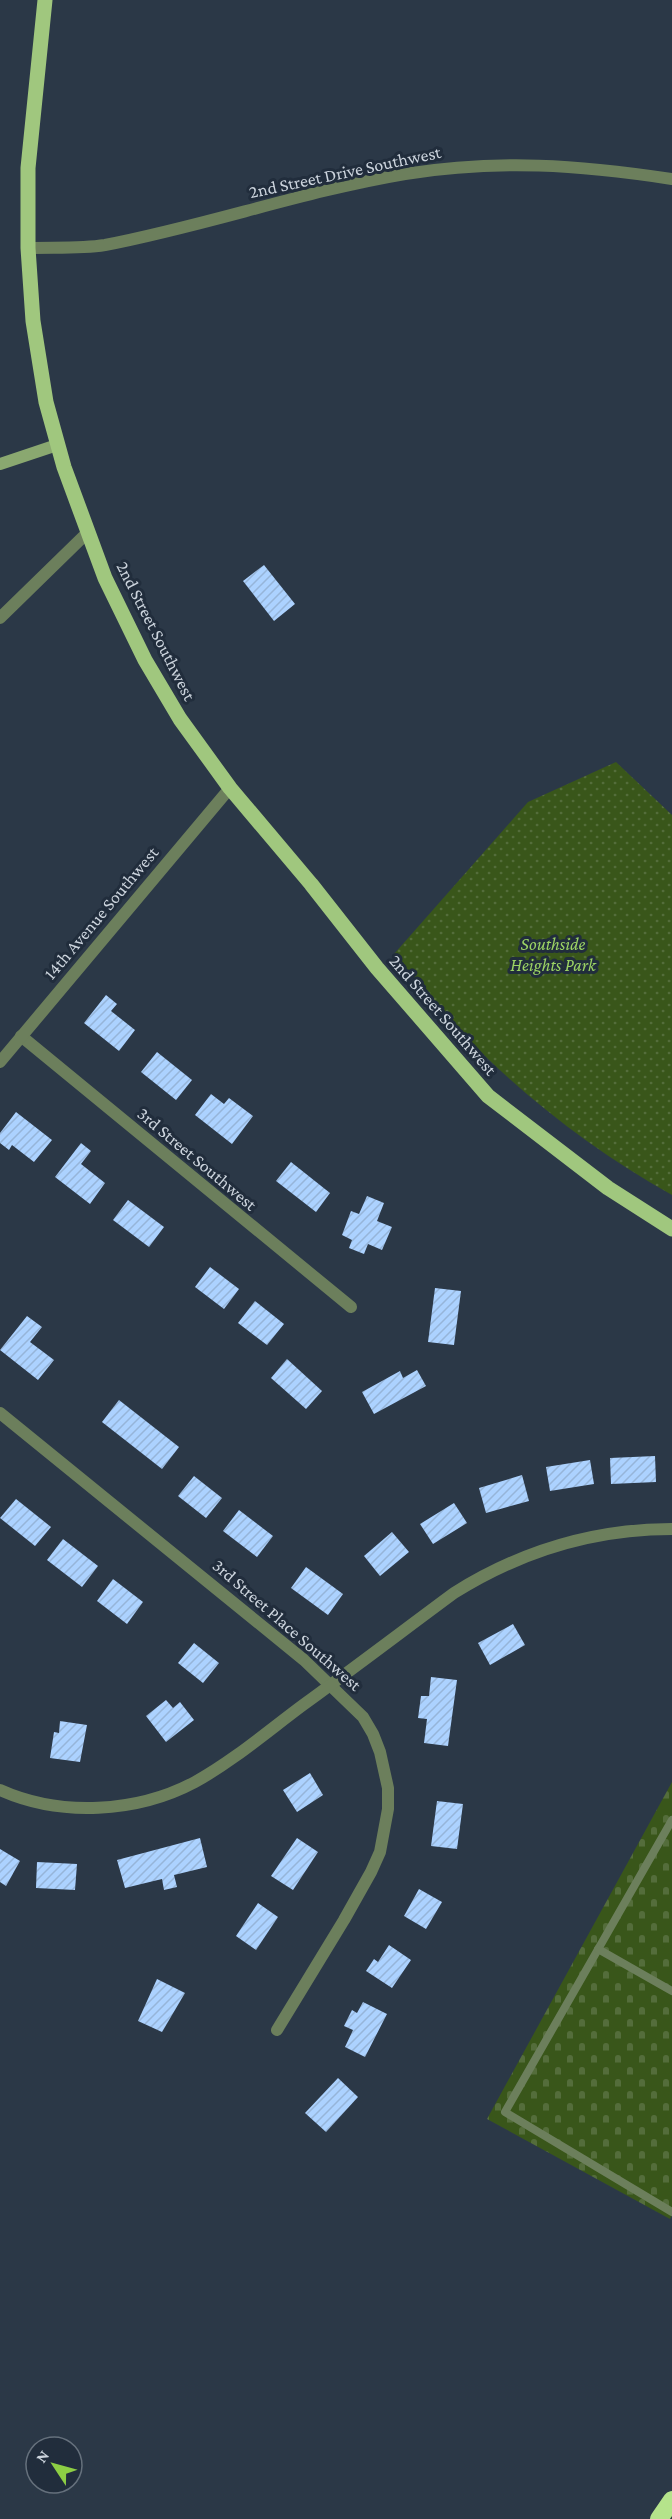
<svg xmlns="http://www.w3.org/2000/svg" width="672" height="2519" font-family="'Crimson Pro',serif">
  <style>
    .cemetery { fill: url(#cemetery-stones) }
    .park { fill: url(#park-dots) }
    .building { fill: url(#building-hatch) }
    .lines { fill: none; stroke-linecap: round; stroke-linejoin: round }
    .service { stroke: #6c7f5c; stroke-width: 8 }
    .minor { stroke: #6c7f5c; stroke-width: 12 }
    .secondary { stroke: #8aa870; stroke-width: 12 }
    .primary { stroke: #a0c77e; stroke-width: 15 }
    .motorway { stroke: #b5e38b; stroke-width: 18 }
    .labels { text-anchor: middle; stroke-width: 6; stroke-linejoin: round; paint-order: stroke }
    .street-label { font-size: 18px; fill: #ccd4dd; stroke: #212d3c }
    .park-label { font-size: 18px; font-style: italic; fill: #9cd464; stroke: #212d3c }
  </style>
  <defs>
    <pattern id="cemetery-stones" width="16" height="16" patternUnits="userSpaceOnUse" patternTransform="scale(1.5)"><rect width="16" height="16" fill="#39561a"/><path d="M2 7V4a2 2 0 0 1 4 0v3zM10 15v-3a2 2 0 0 1 4 0v3z" fill="#546d3b"/></pattern>
    <pattern id="park-dots" width="8" height="8" patternUnits="userSpaceOnUse" patternTransform="scale(1.5)"><rect width="8" height="8" fill="#39561a"/><path d="M2 2h.1M6 6h.1" fill="none" stroke="#546d3b" stroke-width="1.8" stroke-linecap="round"/></pattern>
    <pattern id="building-hatch" width="6" height="6" patternUnits="userSpaceOnUse" patternTransform="scale(1.5)"><rect width="6" height="6" fill="#acd2ff"/><path d="M-1 1l2-2M0 6l6-6M5 7l2-2" fill="none" stroke="#96b5d9"/></pattern>
  </defs>
  <rect width="100%" height="100%" fill="#2b3847"/>
  <path class="cemetery" d="M672,1782V2215L670,2219L487,2119Z"/>
  <path class="park" d="M616,762L672,815V1195C597,1153 526,1099 466,1037C441,1011 418,981 394,954L528,802Z"/>
  <g class="building">
    <path d="M264,565L295,604L274,621L243,581Z"/>
    <path d="M106,995L117,1004L111,1011L135,1030L119,1051L84,1023Z"/>
    <path d="M157,1052L192,1080L176,1100L141,1072Z"/>
    <path d="M211,1094L224,1104L229,1098L253,1116L232,1144L195,1115Z"/>
    <path d="M16,1112L52,1140L34,1162L12,1145L9,1150L0,1143V1133Z"/>
    <path d="M81,1143L91,1151L81,1164L105,1183L90,1204L55,1177Z"/>
    <path d="M291,1162L330,1193L316,1212L276,1181Z"/>
    <path d="M367,1196L384,1203L377,1221L392,1227L382,1250L368,1244L364,1254L349,1248L352,1240L342,1235L351,1211L359,1214Z"/>
    <path d="M128,1200L164,1227L149,1247L113,1220Z"/>
    <path d="M210,1267L239,1289L224,1309L195,1287Z"/>
    <path d="M435,1288L461,1291L454,1345L428,1342Z"/>
    <path d="M255,1301L284,1324L267,1345L238,1323Z"/>
    <path d="M27,1316L42,1327L30,1342L54,1360L38,1380L0,1350Z"/>
    <path d="M287,1359L322,1391L306,1409L271,1378Z"/>
    <path d="M417,1370L426,1386L374,1414L362,1392L400,1371L403,1378Z"/>
    <path d="M119,1400L179,1447L162,1469L102,1422Z"/>
    <path d="M655,1456L656,1482L611,1484L610,1458Z"/>
    <path d="M590,1460L594,1484L550,1491L546,1467Z"/>
    <path d="M522,1475L529,1501L486,1513L479,1488Z"/>
    <path d="M194,1476L222,1498L206,1518L178,1496Z"/>
    <path d="M16,1499L51,1527L35,1546L0,1518Z"/>
    <path d="M454,1503L467,1523L433,1544L420,1524Z"/>
    <path d="M239,1510L273,1536L257,1557L223,1531Z"/>
    <path d="M392,1532L409,1552L380,1576L364,1556Z"/>
    <path d="M63,1539L98,1566L82,1587L47,1560Z"/>
    <path d="M306,1567L343,1594L328,1615L291,1588Z"/>
    <path d="M113,1579L143,1602L127,1624L97,1601Z"/>
    <path d="M513,1624L525,1645L490,1665L478,1643Z"/>
    <path d="M194,1643L219,1663L203,1683L178,1663Z"/>
    <path d="M431,1677L457,1680L448,1746L424,1743L427,1719L418,1718L421,1696H429Z"/>
    <path d="M166,1700L173,1708L180,1702L194,1720L166,1742L146,1716Z"/>
    <path d="M60,1721L87,1725L80,1762L50,1758L54,1732L59,1733Z"/>
    <path d="M310,1773L323,1795L297,1812L283,1790Z"/>
    <path d="M437,1801L463,1804L457,1849L431,1846Z"/>
    <path d="M200,1838L207,1867L174,1875L177,1887L164,1890L162,1879L125,1888L117,1860Z"/>
    <path d="M297,1838L318,1852L293,1890L271,1876Z"/>
    <path d="M0,1849L20,1861L6,1886L0,1882Z"/>
    <path d="M37,1862L77,1864L75,1890L36,1888Z"/>
    <path d="M419,1889L442,1902L426,1929L404,1916Z"/>
    <path d="M258,1903L278,1917L256,1950L236,1936Z"/>
    <path d="M389,1945L411,1960L392,1988L366,1971L374,1959L378,1962Z"/>
    <path d="M157,1979L185,1993L162,2032L138,2021Z"/>
    <path d="M363,2002L387,2014L365,2057L345,2047L353,2030L344,2026L352,2010L357,2013Z"/>
    <path d="M338,2078L358,2097L326,2132L305,2113Z"/>
  </g>
  <g class="lines">
    <g class="service">
      <path d="M672,1820L505,2112L672,2212"/>
      <path d="M598,1949L672,1991"/>
    </g>
    <g class="minor">
      <path d="M28,248C53,247 80,249 105,245C205,226 304,191 405,174C499,159 579,165 672,179"/>
      <path d="M0,618L87,533"/>
      <path d="M21,1036L351,1307"/>
      <path d="M0,1062L230,788"/>
      <path d="M0,1413L304,1660L363,1717L373,1734L380,1752L388,1788V1809L380,1852L371,1872L344,1920L277,2030"/>
      <path d="M0,1790C60,1817 137,1813 195,1782C233,1761 268,1731 303,1705C354,1668 404,1630 454,1593C521,1551 593,1529 672,1529"/>
    </g>
    <path class="secondary" d="M0,464L57,445"/>
    <path class="primary" d="M45,0L28,168V248L33,321L46,402L64,467L105,578L145,660L180,719L230,788L311,884L377,968L488,1096L608,1188L672,1229"/>
    <path class="motorway" d="M659,2519L672,2500"/>
  </g>
  <g class="labels">
    <g class="street-label">
      <text transform="translate(345 172) rotate(-12)" y="6">2nd Street Drive Southwest</text>
      <text transform="translate(156 631) rotate(63)" y="6">2nd Street Southwest</text>
      <text transform="translate(101 913) rotate(-50)" y="6">14th Avenue Southwest</text>
      <text transform="translate(443 1015) rotate(49)" y="6">2nd Street Southwest</text>
      <text transform="translate(197 1159) rotate(40)" y="6">3rd Street Southwest</text>
      <text transform="translate(287 1625) rotate(41)" y="6">3rd Street Place Southwest</text>
    </g>
    <g class="park-label">
      <text x="553" y="950">Southside<tspan x="553" dy="21">Heights Park</tspan></text>
    </g>
  </g>
  <g transform="translate(54 2465) rotate(306)"><circle r="28" fill="#212d3c" stroke="#65707c" stroke-width="1.5"/>
  <path d="M0-4.5L10 22L0 15L-10 22Z" fill="#8dce44"/>
  <text y="-9" font-size="16" font-weight="bold" text-anchor="middle" fill="#ccd4dd">N</text>
  </g>
</svg>
